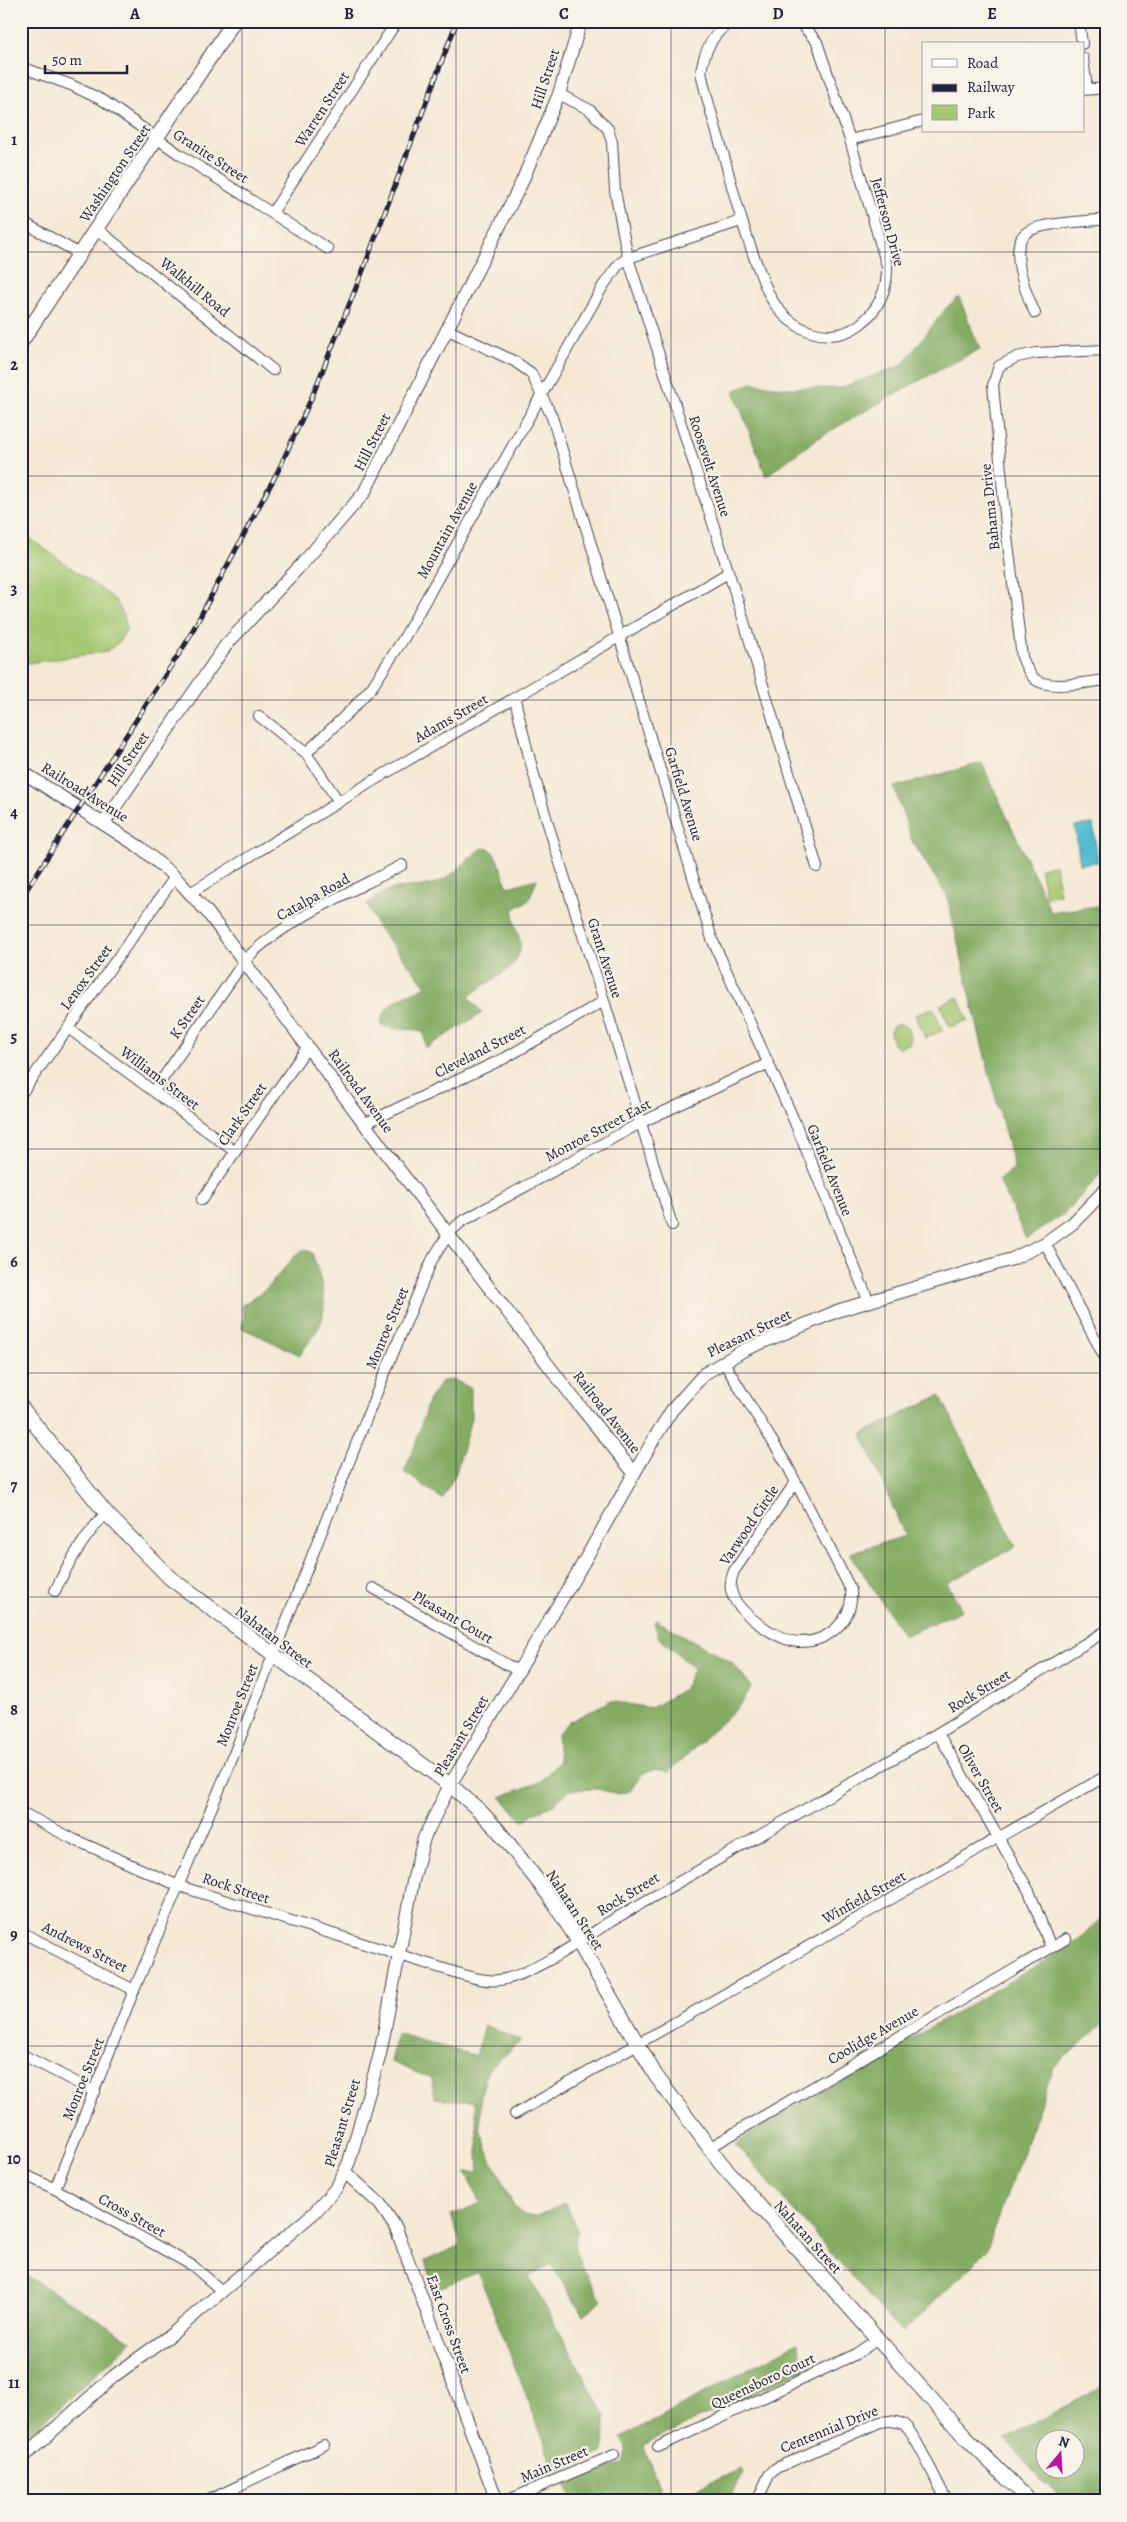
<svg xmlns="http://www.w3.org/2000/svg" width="1127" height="2522" font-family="Alegreya,serif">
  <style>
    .green { fill: #a5c871; stroke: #647556 }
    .forest { fill: #84ac63; stroke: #53674f; fill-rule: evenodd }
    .water { fill: #52bccf; stroke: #3a6f85 }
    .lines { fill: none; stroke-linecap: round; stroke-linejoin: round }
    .minor-casing { stroke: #424052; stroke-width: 12 }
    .tertiary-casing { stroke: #424052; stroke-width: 14 }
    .secondary-casing { stroke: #424052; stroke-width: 16 }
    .minor { stroke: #fff; stroke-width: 10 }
    .tertiary { stroke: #fff; stroke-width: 12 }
    .secondary { stroke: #fff; stroke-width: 14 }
    .rail-casing { stroke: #22223b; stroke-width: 5 }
    .rail { stroke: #f7f3e8; stroke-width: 3; stroke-dasharray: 9; stroke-linecap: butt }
    .grid { fill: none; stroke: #22223b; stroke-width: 1; stroke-opacity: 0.55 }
    .labels { text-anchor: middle; stroke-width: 4.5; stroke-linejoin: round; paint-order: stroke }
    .street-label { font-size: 15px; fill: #22223b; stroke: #f7f3e8 }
    .neatline { fill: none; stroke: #22223b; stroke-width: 2 }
    .grid-label { font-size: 16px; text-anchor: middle; font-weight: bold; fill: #22223b }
  </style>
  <rect width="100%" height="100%" fill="#f7f3e8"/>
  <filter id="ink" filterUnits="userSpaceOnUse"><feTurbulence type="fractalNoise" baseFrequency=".02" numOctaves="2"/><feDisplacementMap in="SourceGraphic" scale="10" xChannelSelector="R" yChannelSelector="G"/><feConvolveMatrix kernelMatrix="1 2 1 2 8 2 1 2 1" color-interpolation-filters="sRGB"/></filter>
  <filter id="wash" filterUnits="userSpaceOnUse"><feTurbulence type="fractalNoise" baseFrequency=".0096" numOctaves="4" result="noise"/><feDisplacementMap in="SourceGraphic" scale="20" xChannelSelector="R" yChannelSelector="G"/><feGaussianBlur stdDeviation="1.12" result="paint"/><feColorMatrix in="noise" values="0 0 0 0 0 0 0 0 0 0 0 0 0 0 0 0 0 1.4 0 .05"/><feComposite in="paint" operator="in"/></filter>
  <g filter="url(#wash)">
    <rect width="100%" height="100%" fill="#f5e9d5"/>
    <g class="green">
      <path d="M21,532L112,597C121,608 126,616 126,630L119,642L106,652L21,664Z"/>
      <path d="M1055,865L1060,894L1046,897L1040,868Z"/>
      <path d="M958,997L968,1020L950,1027L940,1005Z"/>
      <path d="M933,1008L943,1030L925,1038L915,1015Z"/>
      <path d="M900,1024L907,1027L911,1040L909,1044L897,1048L893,1044L890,1031L893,1026Z"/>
    </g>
    <g class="forest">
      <path d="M959,297L980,349L909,386L818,438L766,476L734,391L751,383L787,388H840L902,365L947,307Z"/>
      <path d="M982,763L1051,912L1106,905V1168L1065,1213L1026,1239L999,1180L1014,1168L980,1037L947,896L912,841L894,787Z"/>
      <path d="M483,848L490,849C501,861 501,873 508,887L537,879L529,900L514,909C511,923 521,934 520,947C519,973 483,981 469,997L482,1013L426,1048L423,1031C408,1028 395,1031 381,1025C382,1001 408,996 426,986L377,926L367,904C398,879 405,892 436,883C453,878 468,857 483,848Z"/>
      <path d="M305,1249L312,1253C320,1277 331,1305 318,1329C312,1338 306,1346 300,1355L242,1328L244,1315L241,1306L266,1289L294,1257Z"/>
      <path d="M454,1380L471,1388V1418L456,1473L442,1499L404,1472L416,1443L428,1401L442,1381Z"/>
      <path d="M940,1395L1016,1546L947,1583L962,1610L904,1636L850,1553L905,1536L862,1434Z"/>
      <path d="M656,1620L733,1663L751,1687L741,1704L669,1772L653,1770L642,1774L630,1791L619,1794L597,1789L570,1790L551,1806L534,1813L524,1822L500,1797L540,1782L559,1762L557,1734L569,1722L610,1701L651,1708L684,1689L694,1668L659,1638L654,1623Z"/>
      <path d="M1106,1915V2021L1054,2067L986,2252L902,2333L736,2145L751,2132L1072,1945Z"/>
      <path d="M484,2025L521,2041L488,2069L481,2095L480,2128L487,2149L514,2207L524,2215L535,2217L565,2204L578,2231C566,2252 592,2282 602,2300L583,2315L551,2264L529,2277L606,2416C603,2428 607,2442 602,2453L556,2472L478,2272L434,2290L425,2261L461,2245L451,2215L481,2203L465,2172H479L475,2102L434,2098L432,2079L391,2062L396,2033L476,2056Z"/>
      <path d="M21,2272L132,2341L21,2442Z"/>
      <path d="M797,2343L805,2369L643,2445L665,2501H574L565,2484L623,2463L627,2446L621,2438Z"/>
      <path d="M1106,2385V2501H1066L1043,2482L1005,2439ZM1044,2440H1074V2470H1044Z"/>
      <path d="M741,2469L743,2473L730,2501H670Z"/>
    </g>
    <path class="water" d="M1093,824L1098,862L1080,864L1075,826Z"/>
  </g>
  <g filter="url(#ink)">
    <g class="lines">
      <defs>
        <g id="minor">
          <path d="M732,21C714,32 704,51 701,72C707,102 717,131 725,160C734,195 743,228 756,262C761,275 766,291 774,303C793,331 830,346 859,325C878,311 888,289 887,266L850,140L817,42L799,21"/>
          <path d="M1079,21L1082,44"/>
          <path d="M1083,58L1087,89"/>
          <path d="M21,67L71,85L104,101L179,154L328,249"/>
          <path d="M1083,90L1106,88"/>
          <path d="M559,94L590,110L608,129L612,142L615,191L628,258L740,608L817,867"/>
          <path d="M850,140L923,121"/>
          <path d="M272,213L397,21"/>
          <path d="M21,221L80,254"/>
          <path d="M97,229L273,370"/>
          <path d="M1035,313C1027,296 1005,243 1029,231C1045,222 1086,222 1106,219"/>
          <path d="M448,330L514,361L531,373L552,417L712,939L793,1118L869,1302"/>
          <path d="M1106,350L1036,353L1017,357L999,366L993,385L1007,535L1022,657C1025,665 1029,675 1036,680C1051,690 1088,682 1106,680"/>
          <path d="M515,699C538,802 573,903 605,1004C628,1078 649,1151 672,1225"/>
          <path d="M259,716L306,753"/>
          <path d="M339,802L306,753L353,708L372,687L404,638L603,286L619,264L628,258L741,221"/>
          <path d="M190,893L386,773L728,573"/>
          <path d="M68,1028L234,1151"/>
          <path d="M154,1091L245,960C282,921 353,891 402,865"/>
          <path d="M21,1094L175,877"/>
          <path d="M366,1123L505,1058L604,1001"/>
          <path d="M202,1200L308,1046"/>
          <path d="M1045,1243L1106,1360"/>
          <path d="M723,1361L787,1465L851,1590C854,1620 828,1643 798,1642C777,1640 735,1612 731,1590C730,1583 731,1578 734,1571L795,1483"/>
          <path d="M373,1588L518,1671"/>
          <path d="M55,1591C69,1561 84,1537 106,1513"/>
          <path d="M938,1733L1029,1891L1051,1948"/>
          <path d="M21,1812L73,1839L179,1886L454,1972C468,1976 484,1982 499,1980C529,1977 585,1938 611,1921L938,1733L1106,1631"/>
          <path d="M21,1932L134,1990"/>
          <path d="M21,2054L95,2092"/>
          <path d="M515,2114L1106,1776"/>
          <path d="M709,2148L1066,1939"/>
          <path d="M21,2173L55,2189L193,2266L222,2291"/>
          <path d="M55,2189L134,1990L228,1769L372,1404L432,1260L449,1233L461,1222L479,1212L642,1122L767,1064"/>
          <path d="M658,2447L854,2355L878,2339"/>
          <path d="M207,2501L324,2445"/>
          <path d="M506,2501L614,2455"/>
          <path d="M757,2501L769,2475L776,2468L880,2422C888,2421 895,2420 903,2424C913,2429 939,2487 947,2501"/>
        </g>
        <g id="tertiary">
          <path d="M21,771L141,848L175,877L208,913L384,1150L575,1400L634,1473"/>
          <path d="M104,823L226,645L302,564L364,493L521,184L559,94L581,21"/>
          <path d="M346,2173L380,2204L396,2228L497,2501"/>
          <path d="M21,2459L114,2376L172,2334L315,2212L337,2187L349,2162L380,2054L413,1881L424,1838L450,1785L578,1572L655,1437L672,1410L704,1374L744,1350L840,1310L1012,1259L1045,1243L1073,1223L1106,1189"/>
        </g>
        <g id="secondary">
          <path d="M21,342L234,21"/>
          <path d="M21,1407L106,1513L170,1578L450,1785L479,1810L497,1829L548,1894L575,1936L656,2076L721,2163L965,2437L1030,2501"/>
        </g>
      </defs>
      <use href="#minor" class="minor-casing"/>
      <use href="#tertiary" class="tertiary-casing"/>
      <use href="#secondary" class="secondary-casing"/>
      <use href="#minor" class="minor"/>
      <use href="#tertiary" class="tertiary"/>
      <use href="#secondary" class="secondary"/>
      <defs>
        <path id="rail" d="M21,898L186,643L279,469L311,399L362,273L457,21"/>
      </defs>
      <use href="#rail" class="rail-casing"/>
      <use href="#rail" class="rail"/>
    </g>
  </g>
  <path class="grid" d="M242,21V2501M456,21V2501M671,21V2501M885,21V2501M21,252H1106M21,476H1106M21,700H1106M21,925H1106M21,1149H1106M21,1373H1106M21,1597H1106M21,1822H1106M21,2046H1106M21,2270H1106"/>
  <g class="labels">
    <g class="street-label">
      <text transform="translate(545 79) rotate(-72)" y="5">Hill Street</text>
      <text transform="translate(322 109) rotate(-57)" y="5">Warren Street</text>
      <text transform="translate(211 156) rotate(33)" y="5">Granite Street</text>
      <text transform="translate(115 173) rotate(-56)" y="5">Washington Street</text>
      <text transform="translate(888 222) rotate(75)" y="5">Jefferson Drive</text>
      <text transform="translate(195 287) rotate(39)" y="5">Walkhill Road</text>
      <text transform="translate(372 442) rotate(-63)" y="5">Hill Street</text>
      <text transform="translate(710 466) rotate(72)" y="5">Roosevelt Avenue</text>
      <text transform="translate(990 507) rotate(-96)" y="5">Bahama Drive</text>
      <text transform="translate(447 530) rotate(-61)" y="5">Mountain Avenue</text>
      <text transform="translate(451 718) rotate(-30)" y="5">Adams Street</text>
      <text transform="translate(128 759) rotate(-56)" y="5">Hill Street</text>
      <text transform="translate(85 792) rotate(32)" y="5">Railroad Avenue</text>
      <text transform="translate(684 794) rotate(73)" y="5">Garfield Avenue</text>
      <text transform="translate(313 897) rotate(-29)" y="5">Catalpa Road</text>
      <text transform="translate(605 958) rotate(72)" y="5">Grant Avenue</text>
      <text transform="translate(86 977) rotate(-54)" y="5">Lenox Street</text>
      <text transform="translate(187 1017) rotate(-55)" y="5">K Street</text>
      <text transform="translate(480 1051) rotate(-27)" y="5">Cleveland Street</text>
      <text transform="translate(160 1078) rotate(37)" y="5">Williams Street</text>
      <text transform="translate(361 1091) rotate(54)" y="5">Railroad Avenue</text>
      <text transform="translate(242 1114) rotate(-55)" y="5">Clark Street</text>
      <text transform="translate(598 1130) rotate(-28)" y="5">Monroe Street East</text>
      <text transform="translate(830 1170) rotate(68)" y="5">Garfield Avenue</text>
      <text transform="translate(387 1328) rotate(-67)" y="5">Monroe Street</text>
      <text transform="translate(749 1333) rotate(-26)" y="5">Pleasant Street</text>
      <text transform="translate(607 1412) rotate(52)" y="5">Railroad Avenue</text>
      <text transform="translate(749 1525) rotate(-56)" y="5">Varwood Circle</text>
      <text transform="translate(453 1617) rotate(30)" y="5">Pleasant Court</text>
      <text transform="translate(274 1637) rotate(37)" y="5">Nahatan Street</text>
      <text transform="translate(979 1691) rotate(-31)" y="5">Rock Street</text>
      <text transform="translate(237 1705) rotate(-68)" y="5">Monroe Street</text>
      <text transform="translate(461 1736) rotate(-59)" y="5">Pleasant Street</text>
      <text transform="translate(981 1778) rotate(60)" y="5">Oliver Street</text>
      <text transform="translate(236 1888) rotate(18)" y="5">Rock Street</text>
      <text transform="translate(628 1894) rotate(-31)" y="5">Rock Street</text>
      <text transform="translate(864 1897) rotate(-29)" y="5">Winfield Street</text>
      <text transform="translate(575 1910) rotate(57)" y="5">Nahatan Street</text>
      <text transform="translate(85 1947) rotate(27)" y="5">Andrews Street</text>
      <text transform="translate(873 2035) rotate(-30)" y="5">Coolidge Avenue</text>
      <text transform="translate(83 2079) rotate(-68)" y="5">Monroe Street</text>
      <text transform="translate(342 2123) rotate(-73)" y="5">Pleasant Street</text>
      <text transform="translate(132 2215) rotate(29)" y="5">Cross Street</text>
      <text transform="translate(808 2237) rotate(48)" y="5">Nahatan Street</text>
      <text transform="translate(449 2324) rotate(70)" y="5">East Cross Street</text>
      <text transform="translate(763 2381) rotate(-25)" y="5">Queensboro Court</text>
      <text transform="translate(829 2429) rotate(-22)" y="5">Centennial Drive</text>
      <text transform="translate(554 2464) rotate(-23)" y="5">Main Street</text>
    </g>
  </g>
  <rect width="1127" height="2522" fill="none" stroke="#f7f3e8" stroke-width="55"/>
  <rect x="922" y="42" width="162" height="90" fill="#f7f3e8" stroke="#a29fa3"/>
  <rect x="932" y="59" width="25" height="8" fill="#ffffff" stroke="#a29fa3"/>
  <text x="967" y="68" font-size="15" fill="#22223b">Road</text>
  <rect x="932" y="84" width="25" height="8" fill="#22223b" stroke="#a29fa3"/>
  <text x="967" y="92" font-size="15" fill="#22223b">Railway</text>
  <rect x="932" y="105" width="25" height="15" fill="#a5c871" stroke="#a29fa3"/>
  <text x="967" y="118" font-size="15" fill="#22223b">Park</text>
  <g transform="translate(1060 2454) rotate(18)"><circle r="24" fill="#f7f3e8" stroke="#a29fa3"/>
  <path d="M0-4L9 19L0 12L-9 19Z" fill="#b5179e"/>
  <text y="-8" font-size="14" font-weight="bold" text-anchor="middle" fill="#22223b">N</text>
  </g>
  <path d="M45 65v8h82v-8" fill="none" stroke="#22223b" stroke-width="2.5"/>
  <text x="52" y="65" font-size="15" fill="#22223b" stroke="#f7f3e8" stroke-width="4" paint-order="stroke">50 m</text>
  <rect x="28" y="28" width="1072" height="2466" class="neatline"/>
  <g class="grid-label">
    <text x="135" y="19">A</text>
    <text x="349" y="19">B</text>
    <text x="564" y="19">C</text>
    <text x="778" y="19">D</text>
    <text x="992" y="19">E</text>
    <text x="14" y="145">1</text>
    <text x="14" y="370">2</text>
    <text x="14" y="594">3</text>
    <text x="14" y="818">4</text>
    <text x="14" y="1042">5</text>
    <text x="14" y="1267">6</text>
    <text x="14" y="1491">7</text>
    <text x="14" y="1715">8</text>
    <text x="14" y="1940">9</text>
    <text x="14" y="2164">10</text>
    <text x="14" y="2388">11</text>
  </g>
</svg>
